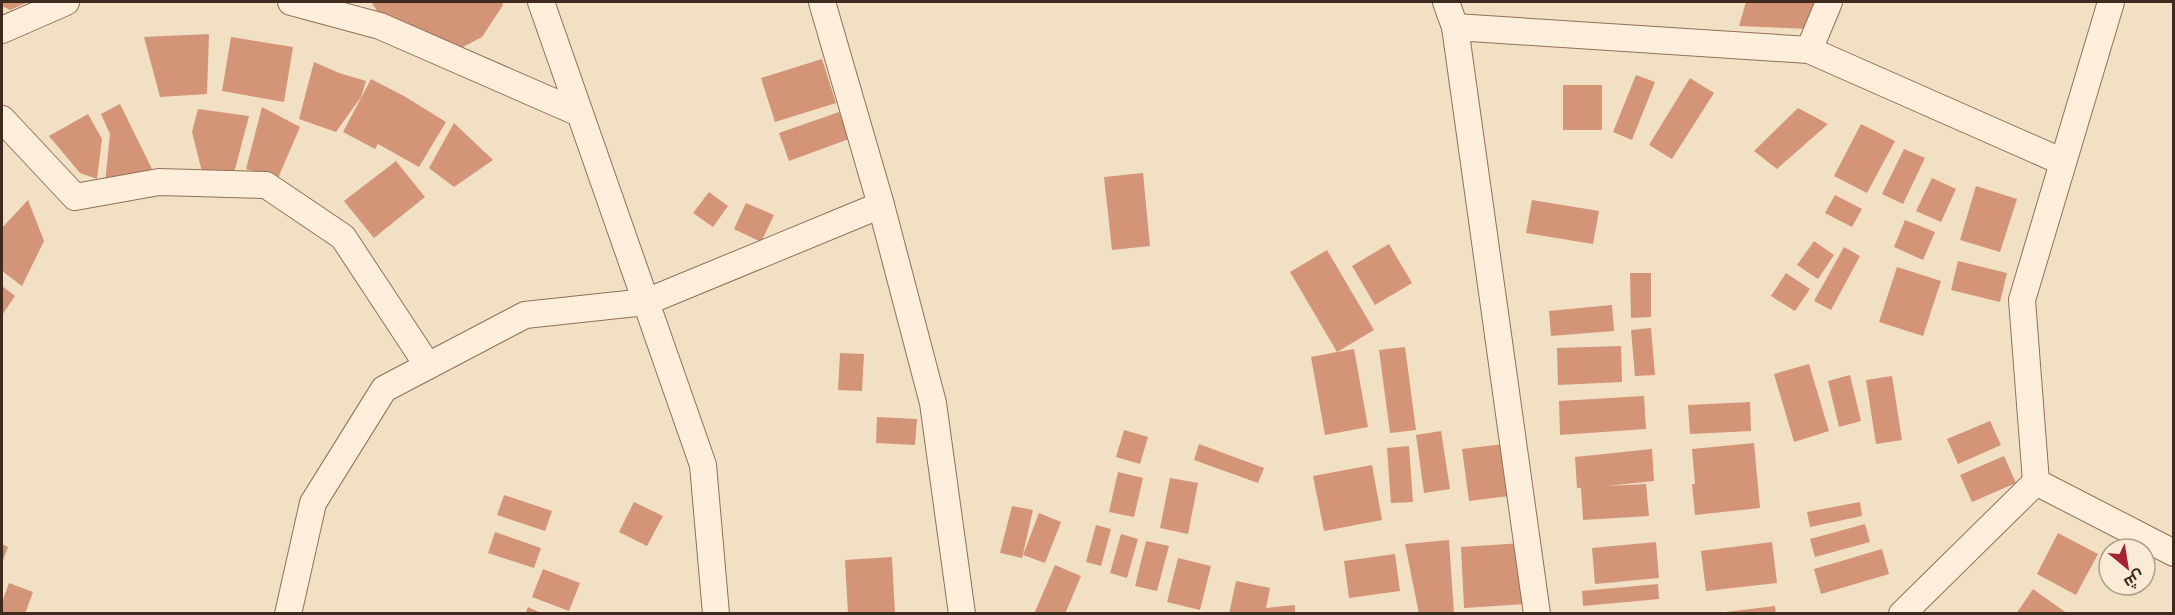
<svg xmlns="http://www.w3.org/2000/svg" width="2175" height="615" font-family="'Playfair Display',Cairo,serif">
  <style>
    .building { fill: #d39478 }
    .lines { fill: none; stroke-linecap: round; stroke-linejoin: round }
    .street-casing { stroke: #907059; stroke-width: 28 }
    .street { stroke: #fceeda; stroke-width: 26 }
  </style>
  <rect width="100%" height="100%" fill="#f2e0c5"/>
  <g class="building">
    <path d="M2,2H28L10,10L2,6Z"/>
    <path d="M371,2H502L503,5L482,37L461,48L387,26Z"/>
    <path d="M1746,2H1820L1809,29L1739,26Z"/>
    <path d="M209,34L207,94L160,97L144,37Z"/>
    <path d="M231,37L293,47L284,102L222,91Z"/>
    <path d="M822,59L836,103L775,122L761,78Z"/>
    <path d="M314,62L339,73L366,81L361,97L336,132L299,119Z"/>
    <path d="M1636,75L1655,82L1632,140L1613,132Z"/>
    <path d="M1690,78L1714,93L1672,159L1649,145Z"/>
    <path d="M371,79L404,96L446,122L419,167L378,144L375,149L343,132Z"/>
    <rect x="1563" y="85" width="39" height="45"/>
    <path d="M120,104L152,169L105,183L110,134L101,114Z"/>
    <path d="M262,107L300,127L278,178L246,169Z"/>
    <path d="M1798,108L1828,124L1777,169L1754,151Z"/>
    <path d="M198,109L249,116L233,177L203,176L192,132Z"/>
    <path d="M839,112L849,139L789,161L779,133Z"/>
    <path d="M88,114L102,139L97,179L80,173L49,136Z"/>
    <path d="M454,123L493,160L454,187L429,168Z"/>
    <path d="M1861,124L1895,141L1867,193L1834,176Z"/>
    <path d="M1904,149L1925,158L1903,204L1882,194Z"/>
    <path d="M396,161L425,197L374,238L344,201Z"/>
    <path d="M1143,173L1150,246L1112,250L1104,177Z"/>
    <path d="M1932,178L1956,189L1941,222L1916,211Z"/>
    <path d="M1976,186L2017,199L2000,252L1960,240Z"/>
    <path d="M709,192L728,206L713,227L693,213Z"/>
    <path d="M1835,195L1862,209L1852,227L1825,213Z"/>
    <path d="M28,200L44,241L22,286L2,271V228Z"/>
    <path d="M1532,200L1599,211L1593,244L1526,233Z"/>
    <path d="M746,203L774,215L761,242L734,229Z"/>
    <path d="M1905,220L1935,232L1923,260L1894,247Z"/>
    <path d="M1814,241L1834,255L1818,279L1797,265Z"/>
    <path d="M1389,244L1412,283L1375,305L1352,266Z"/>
    <path d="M1844,247L1860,256L1831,310L1814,301Z"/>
    <path d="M1327,250L1374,330L1337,352L1354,349L1368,427L1325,435L1311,357L1337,352L1290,272Z"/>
    <path d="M1958,261L2007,273L2000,302L1951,290Z"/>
    <path d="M1897,267L1941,281L1923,336L1879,322Z"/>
    <path d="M1630,273H1651V317L1631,318Z"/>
    <path d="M1786,273L1810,289L1795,311L1771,296Z"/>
    <path d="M2,286L15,296L2,315Z"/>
    <path d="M1612,305L1614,331L1551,336L1549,311Z"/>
    <path d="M1651,328L1655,375L1635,376L1631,330Z"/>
    <path d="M1621,346L1622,382L1558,385L1557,348Z"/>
    <path d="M1405,347L1416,430L1390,433L1379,350Z"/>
    <path d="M840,353L864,354L862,391L838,390Z"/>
    <path d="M1809,364L1829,431L1794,442L1774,374Z"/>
    <path d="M1850,375L1861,421L1839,427L1828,381Z"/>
    <path d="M1892,376L1902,440L1876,444L1866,380Z"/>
    <path d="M1644,396L1646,429L1560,435L1559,401Z"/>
    <path d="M1750,402L1751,431L1690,434L1688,405Z"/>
    <path d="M877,417L917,419L915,445L876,443Z"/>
    <path d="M1990,421L2001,445L1958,464L1947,439Z"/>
    <path d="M1124,430L1148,437L1140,464L1116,457Z"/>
    <path d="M1441,431L1450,489L1424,493L1416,435Z"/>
    <path d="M1519,442L1525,494L1469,501L1462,449Z"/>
    <path d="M1754,443L1760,508L1695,515L1692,484H1695L1692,449Z"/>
    <path d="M1199,444L1264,468L1258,483L1194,460Z"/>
    <path d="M1409,446L1413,502L1391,503L1387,448Z"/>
    <path d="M1652,449L1654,481L1606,486L1646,484L1649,516L1583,520L1581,488H1577L1575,457Z"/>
    <path d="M2004,456L2016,483L1972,502L1960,475Z"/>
    <path d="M1372,465L1382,520L1324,531L1313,476Z"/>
    <path d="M1118,472L1143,478L1134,517L1109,512Z"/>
    <path d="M1170,478L1198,483L1188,534L1160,528Z"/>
    <path d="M504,495L552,511L545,531L497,515Z"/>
    <path d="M634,502L663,516L647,546L619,532Z"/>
    <path d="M1860,502L1862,516L1810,527L1807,512Z"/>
    <path d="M1012,506L1033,510L1022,558L1000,553Z"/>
    <path d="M1039,513L1061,522L1045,563L1023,555Z"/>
    <path d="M1865,524L1870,542L1815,557L1810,539Z"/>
    <path d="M1096,525L1111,529L1101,566L1086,562Z"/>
    <path d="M495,532L541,548L534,568L488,553Z"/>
    <path d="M2058,533L2098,554L2076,595L2037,574Z"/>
    <path d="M1121,534L1138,539L1127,578L1110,573Z"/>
    <path d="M1449,540L1454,614H1419L1405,544Z"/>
    <path d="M1146,541L1169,546L1157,591L1135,586Z"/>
    <path d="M1539,542L1542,603L1464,608L1461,547Z"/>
    <path d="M1656,542L1659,578L1595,584L1592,548Z"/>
    <path d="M1772,542L1777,583L1706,591L1701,551Z"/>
    <path d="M2,544L8,547L2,563Z"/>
    <path d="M1882,549L1889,574L1821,594L1814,569Z"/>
    <path d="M1395,554L1400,591L1349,598L1344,561Z"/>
    <path d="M892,557L895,614H848L845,560Z"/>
    <path d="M1178,558L1211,566L1200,610L1167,602Z"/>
    <path d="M1055,565L1081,576L1065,614H1034Z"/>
    <path d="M543,569L580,583L569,611L532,597Z"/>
    <path d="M1236,581L1270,588L1266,608L1295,605V614H1229Z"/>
    <path d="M9,583L33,592L25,614H2V602Z"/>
    <path d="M1658,584L1659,599L1583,606L1582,591Z"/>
    <path d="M2033,589L2068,614H2016Z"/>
    <path d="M1775,606L1776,614H1726V612Z"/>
    <path d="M528,607L543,614H525Z"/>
  </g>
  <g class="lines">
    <defs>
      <g id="street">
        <path d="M291,2L380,26L579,113"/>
        <path d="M541,2L703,465L716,614"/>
        <path d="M822,2L881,205L933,403L962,614"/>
        <path d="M1446,2L1455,27"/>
        <path d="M2111,2L2022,300L2036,482L2174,553"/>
        <path d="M2,30L66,2"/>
        <path d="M1809,50L1829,2"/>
        <path d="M2,119L75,197L159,182L266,185L343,237L428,366"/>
        <path d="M288,614L313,503L384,389L525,315L646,302L881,205"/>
        <path d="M1537,614L1455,27L1809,50L2063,162"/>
        <path d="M1902,614L2036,482"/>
      </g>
    </defs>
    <use href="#street" class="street-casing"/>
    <use href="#street" class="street"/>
  </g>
  <rect width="2175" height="615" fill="none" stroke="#3e2a1e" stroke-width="6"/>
  <g transform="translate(2127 567) rotate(150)"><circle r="28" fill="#f9ebd6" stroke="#ae9e8c" stroke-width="1.5"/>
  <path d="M0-4.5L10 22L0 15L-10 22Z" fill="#a42433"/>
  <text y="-9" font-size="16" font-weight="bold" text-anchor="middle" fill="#3e2a1e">ش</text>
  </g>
</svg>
